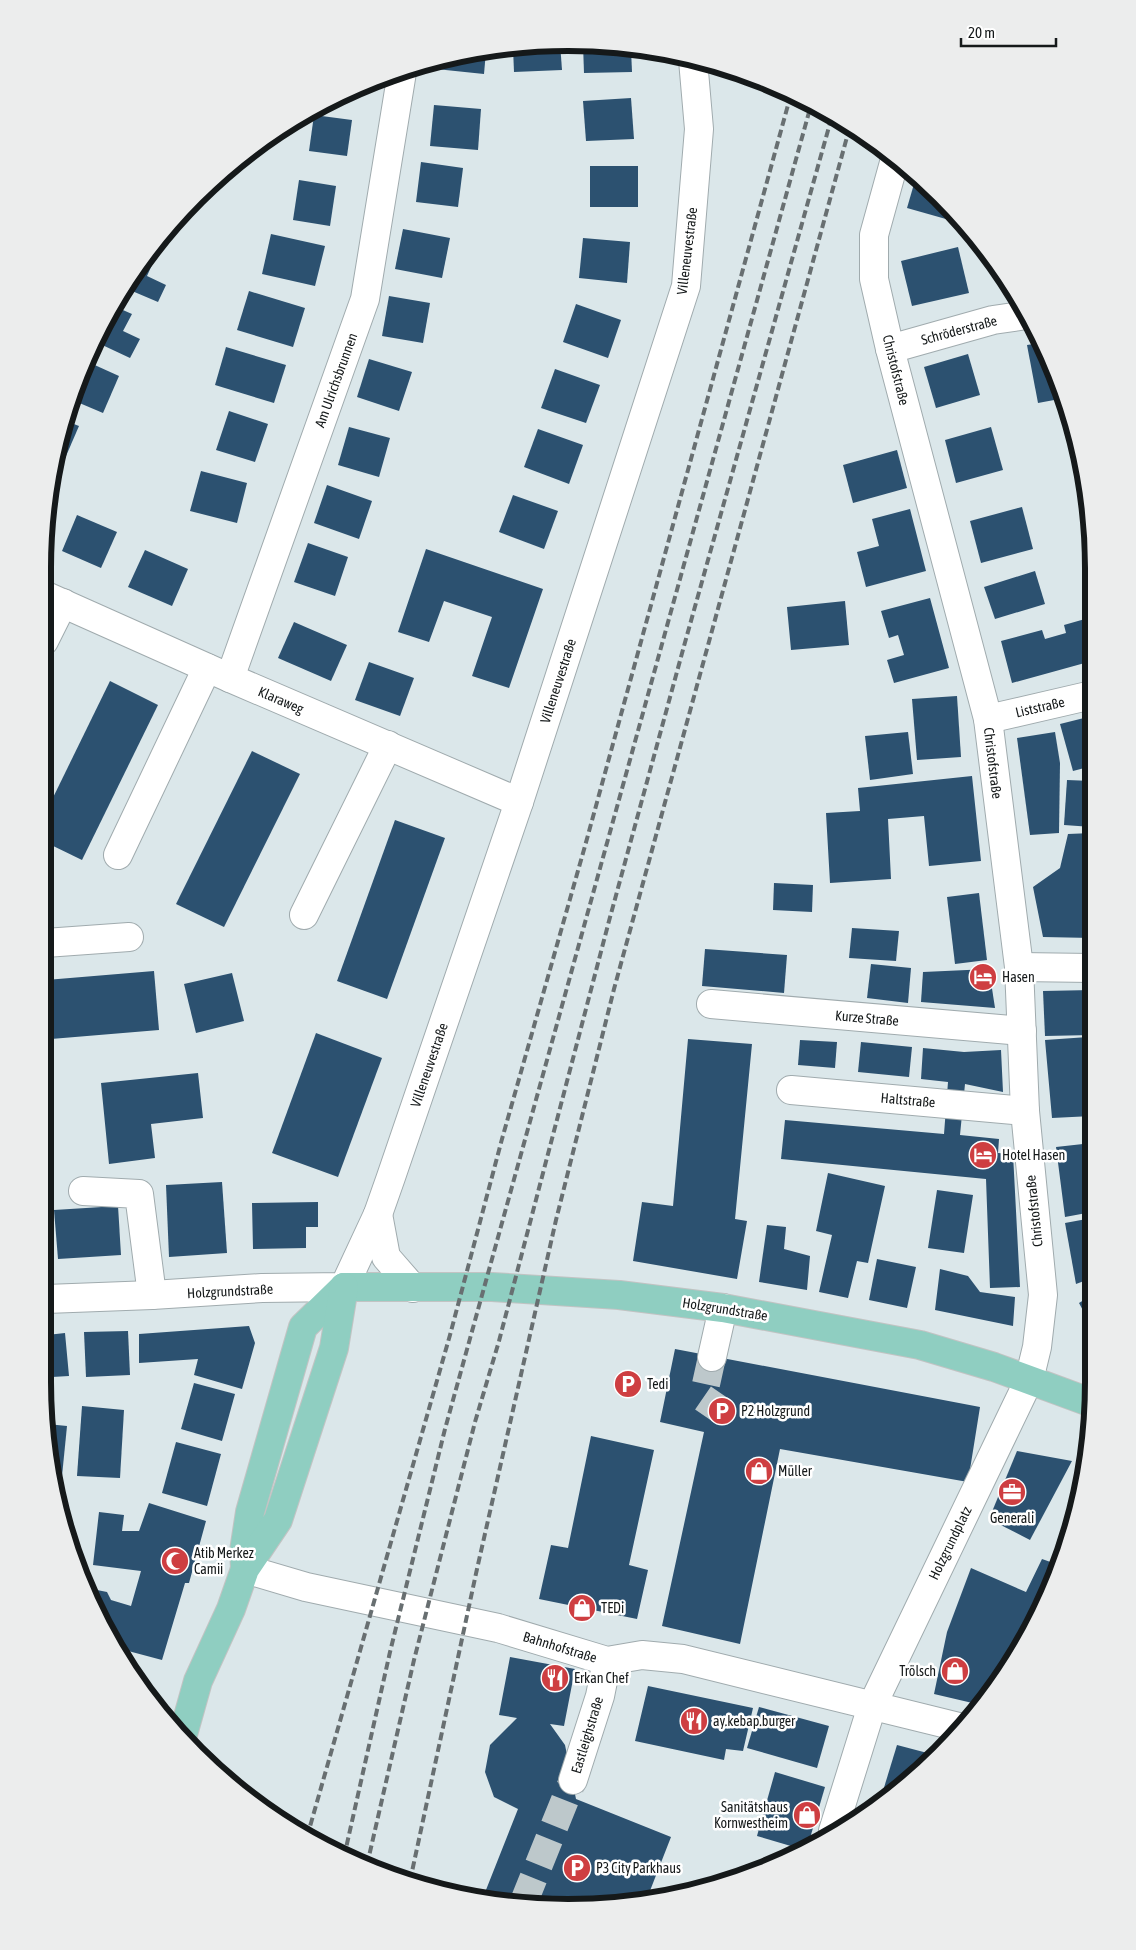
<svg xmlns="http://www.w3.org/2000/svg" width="1136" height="1950" font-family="'Asap Condensed',sans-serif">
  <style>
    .building { fill: #2c5170 }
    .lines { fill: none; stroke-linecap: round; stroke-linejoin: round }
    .minor-tunnel { stroke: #bdc8cb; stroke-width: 28; stroke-dasharray: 28 14; stroke-linecap: butt }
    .minor-casing { stroke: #a0abae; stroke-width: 30 }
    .major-casing { stroke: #c2c3c3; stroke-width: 30 }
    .minor { stroke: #fff; stroke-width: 28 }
    .major { stroke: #8fcec1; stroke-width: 28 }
    .rail { stroke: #686f71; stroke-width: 4; stroke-dasharray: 8 4; stroke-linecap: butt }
    .labels { text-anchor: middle; stroke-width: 5; stroke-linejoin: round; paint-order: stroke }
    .street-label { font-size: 14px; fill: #15191a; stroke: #fff }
    .poi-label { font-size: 14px; fill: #15191a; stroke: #fff; text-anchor: start }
    .rim { fill: none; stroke: #15191a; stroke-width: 6 }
  </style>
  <rect width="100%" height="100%" fill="#dbe7ea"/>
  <g class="building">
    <path d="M560,43L562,70L514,72L513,48Z"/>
    <path d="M583,44L631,49L632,72L584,73Z"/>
    <path d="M486,51L484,74L436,69L437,61L465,53Z"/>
    <path d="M631,98L634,139L586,141L583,101Z"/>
    <path d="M434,105L481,109L478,150L430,146Z"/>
    <path d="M314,115L352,120L347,156L309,151Z"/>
    <path d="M421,162L463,168L458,207L416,202Z"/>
    <rect x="590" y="166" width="48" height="41"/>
    <path d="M916,177L940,197L960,223L907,208Z"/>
    <path d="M299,180L336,186L330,226L293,220Z"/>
    <path d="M403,229L450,238L442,278L395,269Z"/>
    <path d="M271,234L325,246L315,286L262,274Z"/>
    <path d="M583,238L630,242L627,283L579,278Z"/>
    <path d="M958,247L969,293L912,306L901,261Z"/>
    <path d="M150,253L156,256L147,276L166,285L158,302L125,288L131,276Z"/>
    <path d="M249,291L305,308L293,347L237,330Z"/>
    <path d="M389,296L430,303L423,343L382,336Z"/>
    <path d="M576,304L621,320L608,358L563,342Z"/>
    <path d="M116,307L132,314L123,331L140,339L130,358L98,343Z"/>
    <path d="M1040,343L1053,370L1065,398L1038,403L1027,345Z"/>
    <path d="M226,347L286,365L274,403L215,385Z"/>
    <path d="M968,354L980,395L936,408L924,367Z"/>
    <path d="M369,359L412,372L399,411L357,397Z"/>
    <path d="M88,362L119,376L103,413L70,399Z"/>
    <path d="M555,369L600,385L586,423L541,408Z"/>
    <path d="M229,411L268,424L255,462L216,450Z"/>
    <path d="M66,421L79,426L63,463L58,460Z"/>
    <path d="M349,427L390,438L379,477L338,465Z"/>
    <path d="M991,427L1003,470L956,483L945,440Z"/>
    <path d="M538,429L583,445L569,484L524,467Z"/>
    <path d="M897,450L907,488L853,503L843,465Z"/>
    <path d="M201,471L247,483L237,523L190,511Z"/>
    <path d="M327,485L372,501L359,539L314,523Z"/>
    <path d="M513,495L558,511L544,549L499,532Z"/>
    <path d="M1022,507L1033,549L981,563L970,521Z"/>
    <path d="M910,509L926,571L866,587L857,552L879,546L872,519Z"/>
    <path d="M77,515L117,532L101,568L62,551Z"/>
    <path d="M308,543L348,557L335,596L294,582Z"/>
    <path d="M426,549L543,589L509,688L472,676L492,617L444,601L429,642L398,632Z"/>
    <path d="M145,550L188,569L172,606L128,587Z"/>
    <path d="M1035,571L1045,604L995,619L984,587Z"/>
    <path d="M930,598L949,668L894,683L887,660L904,655L898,635L889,638L881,611Z"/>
    <path d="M845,601L849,645L791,650L787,607Z"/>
    <path d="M1092,617V661L1012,683L1001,641L1042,630L1045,639L1066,633L1064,625Z"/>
    <path d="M294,622L347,645L331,681L278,658Z"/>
    <path d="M369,662L414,678L400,716L355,700Z"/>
    <path d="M110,681L158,705L82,860L45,842V814Z"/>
    <path d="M957,696L961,757L917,760L912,699Z"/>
    <path d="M1092,716V766L1073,771L1060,724Z"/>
    <path d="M908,732L913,774L870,780L865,736Z"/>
    <path d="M1055,732L1060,763L1059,833L1030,835L1017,738Z"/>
    <path d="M252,751L300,774L224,927L176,904Z"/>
    <path d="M972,776L981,861L929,866L924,816L888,819L891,879L830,883L826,813L860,811L858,788Z"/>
    <path d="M1067,780L1092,781V827L1064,825Z"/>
    <path d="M395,820L445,838L387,999L337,981Z"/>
    <path d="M1092,833V938L1043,937L1033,887L1060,868L1068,834Z"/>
    <path d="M774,883L813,885L812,912L773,910Z"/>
    <path d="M979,893L987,960L955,964L947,897Z"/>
    <path d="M852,928L899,931L896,961L849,958Z"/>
    <path d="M705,949L787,955L784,993L702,986Z"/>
    <path d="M871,964L911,968L908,1003L867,998Z"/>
    <path d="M989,969L995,1008L921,1002L923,972Z"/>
    <path d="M154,971L159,1030L51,1039L46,980Z"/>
    <path d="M232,973L244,1021L196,1033L184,984Z"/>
    <path d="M1092,990V1035L1045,1036L1043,991Z"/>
    <path d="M316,1033L382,1058L338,1177L272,1153Z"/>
    <path d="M1088,1037L1089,1061H1091L1092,1116L1052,1118L1045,1040Z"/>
    <path d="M688,1039L752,1044L735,1219L747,1221L737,1279L633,1261L642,1202L673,1206Z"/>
    <path d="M800,1040L837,1042L835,1068L798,1065Z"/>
    <path d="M861,1042L912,1047L909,1077L858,1072Z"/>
    <path d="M923,1048L964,1052L1001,1050L1003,1092L965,1084L960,1135L999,1139L998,1153L1013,1154L1020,1287L990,1288L986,1179L781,1159L785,1120L944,1134L948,1082L921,1079Z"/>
    <path d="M198,1073L203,1118L151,1124L155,1158L109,1164L101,1083Z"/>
    <path d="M1092,1143V1181H1090L1092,1212L1065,1217L1056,1147Z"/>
    <path d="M828,1173L885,1186L868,1263L857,1261L848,1298L819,1292L832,1235L816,1231Z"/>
    <path d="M222,1182L227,1253L169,1257L166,1185Z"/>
    <path d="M937,1190L973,1195L964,1253L928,1248Z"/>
    <path d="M318,1202V1227H306V1248L253,1249L252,1203Z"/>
    <path d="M118,1206L121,1255L58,1259L54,1210Z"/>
    <path d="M1092,1218V1278L1076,1284L1065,1223Z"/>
    <path d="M767,1225L786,1227L784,1249L810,1256L807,1290L759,1282Z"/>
    <path d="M877,1259L916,1267L907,1308L869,1300Z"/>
    <path d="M940,1269L968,1276L980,1292L1015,1297L1013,1326L935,1310Z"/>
    <path d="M1092,1295V1327L1079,1303Z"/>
    <path d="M249,1326L255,1343L242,1389L194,1375L198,1359L139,1363V1334Z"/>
    <path d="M128,1331L130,1375L86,1377L84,1332Z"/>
    <path d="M65,1333L69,1376L52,1377L54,1406L47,1407V1335Z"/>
    <path d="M675,1349L980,1407L968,1482L780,1449L740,1644L662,1626L704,1432L660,1422Z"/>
    <path d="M194,1383L235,1394L222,1441L181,1429Z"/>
    <path d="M82,1406L124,1410L120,1478L77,1476Z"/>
    <path d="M47,1424L67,1426L61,1486L55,1485L47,1451Z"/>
    <path d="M591,1436L654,1450L629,1565L648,1570L637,1619L539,1599L551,1545L568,1548Z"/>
    <path d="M176,1442L221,1454L207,1506L162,1493Z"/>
    <path d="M1017,1451L1072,1461L1030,1540L989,1519Z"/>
    <path d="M149,1503L206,1521L189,1583H185L162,1660L117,1648L97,1615L90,1597L97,1590L107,1592L111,1600L131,1606L141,1571L93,1565L99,1512L124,1515L122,1531H139Z"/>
    <path d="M1042,1559L1059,1565L1005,1674L981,1705L934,1694L947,1632L971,1568L1026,1592Z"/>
    <path d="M510,1657L575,1669L564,1726L550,1724L565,1745L576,1799L671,1837L646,1901L602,1906L500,1903L482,1900L518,1809L494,1797L485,1772L490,1745L517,1718L499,1715Z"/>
    <path d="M648,1686L753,1708L743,1751L726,1749L724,1760L635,1741Z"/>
    <path d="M759,1707L829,1726L817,1768L747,1748Z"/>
    <path d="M897,1745L935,1755L888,1799L879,1804Z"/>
    <path d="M775,1772L825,1787L808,1845L801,1849L757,1836Z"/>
  </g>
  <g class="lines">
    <g class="minor-tunnel">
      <path d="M712,1357L703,1398L722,1411"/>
      <path d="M523,1904L573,1780"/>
    </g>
    <defs>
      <g id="minor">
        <path d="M890,349L993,320L1027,315"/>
        <path d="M44,595L230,678L519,802"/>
        <path d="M44,641L63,603"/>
        <path d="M230,678L365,299L402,72"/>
        <path d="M988,719L1092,695"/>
        <path d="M118,855L207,668"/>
        <path d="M304,915L388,745"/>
        <path d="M45,943L129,937"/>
        <path d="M1019,967L1092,968"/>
        <path d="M711,1004L1022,1031"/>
        <path d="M791,1090L1025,1111"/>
        <path d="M83,1191L139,1194L152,1295"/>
        <path d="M378,1214L386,1257L413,1288"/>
        <path d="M46,1299L152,1295L262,1288L344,1287L378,1214L391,1177L519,802L686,286L699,129L693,60"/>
        <path d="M712,1357L723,1308"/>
        <path d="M245,1569L306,1587L498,1628L607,1661L642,1655L683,1659L963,1728"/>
        <path d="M573,1780L600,1696L607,1661"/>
        <path d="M833,1831L872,1706L1029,1380L1037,1347L1043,1295L1025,1111L1019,967L988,719L890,349L874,279V235L895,159"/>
      </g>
      <g id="major">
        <path d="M344,1287H492L619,1295L723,1308L920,1345L994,1367L1092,1403"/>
        <path d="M245,1568L244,1551L250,1512L303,1327L344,1287"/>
        <path d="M182,1738L198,1681L231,1609L245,1569L278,1520L334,1348L344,1287"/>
      </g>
    </defs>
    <use href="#minor" class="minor-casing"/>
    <use href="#major" class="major-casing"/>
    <use href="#minor" class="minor"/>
    <use href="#major" class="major"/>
    <g class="rail">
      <path d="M307,1837L450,1335L502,1139L585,846L791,94"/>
      <path d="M344,1857L390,1652L445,1429L811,105"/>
      <path d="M367,1865L414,1660L475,1422L499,1341L609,921L684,646L832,116"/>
      <path d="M410,1881L477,1569L556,1220L614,989L850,126"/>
    </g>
  </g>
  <defs>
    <symbol id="hotel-disc" viewBox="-11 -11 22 22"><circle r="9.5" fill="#ce3e41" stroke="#fff"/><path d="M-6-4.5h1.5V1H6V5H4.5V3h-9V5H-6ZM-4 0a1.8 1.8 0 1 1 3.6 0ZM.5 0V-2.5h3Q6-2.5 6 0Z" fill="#fff"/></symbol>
    <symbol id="parking-disc" viewBox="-11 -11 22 22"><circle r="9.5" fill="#ce3e41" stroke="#fff"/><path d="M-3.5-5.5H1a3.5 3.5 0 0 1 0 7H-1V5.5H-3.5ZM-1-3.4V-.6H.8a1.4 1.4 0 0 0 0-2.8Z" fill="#fff"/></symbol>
    <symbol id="shop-disc" viewBox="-11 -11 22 22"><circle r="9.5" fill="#ce3e41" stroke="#fff"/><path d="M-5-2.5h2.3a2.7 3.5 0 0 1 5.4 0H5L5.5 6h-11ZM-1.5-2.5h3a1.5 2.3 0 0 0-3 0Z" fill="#fff"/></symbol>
    <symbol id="office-disc" viewBox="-11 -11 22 22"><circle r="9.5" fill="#ce3e41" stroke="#fff"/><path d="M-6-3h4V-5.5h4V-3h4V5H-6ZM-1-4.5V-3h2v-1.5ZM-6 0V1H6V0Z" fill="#fff"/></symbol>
    <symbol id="mosque-disc" viewBox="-11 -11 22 22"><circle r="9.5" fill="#ce3e41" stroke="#fff"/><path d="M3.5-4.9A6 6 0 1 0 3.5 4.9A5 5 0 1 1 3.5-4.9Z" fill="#fff"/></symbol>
    <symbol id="restaurant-disc" viewBox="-11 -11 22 22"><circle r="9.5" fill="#ce3e41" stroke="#fff"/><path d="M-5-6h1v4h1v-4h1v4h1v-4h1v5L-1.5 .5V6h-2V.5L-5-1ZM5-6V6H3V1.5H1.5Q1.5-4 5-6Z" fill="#fff"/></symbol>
  </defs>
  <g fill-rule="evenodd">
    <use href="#hotel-disc" x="967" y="961" width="32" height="32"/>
    <use href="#hotel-disc" x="967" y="1139" width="32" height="32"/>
    <use href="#parking-disc" x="612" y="1368" width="32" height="32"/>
    <use href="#parking-disc" x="706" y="1395" width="32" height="32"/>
    <use href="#shop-disc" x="743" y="1455" width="32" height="32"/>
    <use href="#office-disc" x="996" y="1476" width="32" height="32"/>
    <use href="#mosque-disc" x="159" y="1545" width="32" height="32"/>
    <use href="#shop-disc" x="566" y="1592" width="32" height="32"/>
    <use href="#shop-disc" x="939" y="1655" width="32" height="32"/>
    <use href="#restaurant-disc" x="539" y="1662" width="32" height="32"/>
    <use href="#restaurant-disc" x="678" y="1705" width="32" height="32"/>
    <use href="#shop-disc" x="791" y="1799" width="32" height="32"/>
    <use href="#parking-disc" x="561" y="1852" width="32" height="32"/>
  </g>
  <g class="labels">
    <g class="street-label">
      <text transform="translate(687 251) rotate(-83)" y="5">Villeneuvestraße</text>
      <text transform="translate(959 330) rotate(-15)" y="5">Schröderstraße</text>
      <text transform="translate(896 370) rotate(76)" y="5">Christofstraße</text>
      <text transform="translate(336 380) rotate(-70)" y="5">Am Ulrichsbrunnen</text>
      <text transform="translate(558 681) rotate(-72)" y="5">Villeneuvestraße</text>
      <text transform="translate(281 700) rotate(23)" y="5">Klaraweg</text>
      <text transform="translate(1040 707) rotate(-13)" y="5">Liststraße</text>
      <text transform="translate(993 763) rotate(83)" y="5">Christofstraße</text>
      <text transform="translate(867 1018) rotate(5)" y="5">Kurze Straße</text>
      <text transform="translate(429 1065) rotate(-71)" y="5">Villeneuvestraße</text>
      <text transform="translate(908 1100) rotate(5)" y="5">Haltstraße</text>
      <text transform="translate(1034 1211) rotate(-96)" y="5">Christofstraße</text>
      <text transform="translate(230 1291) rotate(-3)" y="5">Holzgrundstraße</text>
      <text transform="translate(725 1309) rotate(9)" y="5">Holzgrundstraße</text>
      <text transform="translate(950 1543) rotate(-64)" y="5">Holzgrundplatz</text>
      <text transform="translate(560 1647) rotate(17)" y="5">Bahnhofstraße</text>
      <text transform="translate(587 1735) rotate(-73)" y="5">Eastleighstraße</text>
    </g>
    <g class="poi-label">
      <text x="1002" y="982">Hasen</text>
      <text x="1002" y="1160">Hotel Hasen</text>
      <text x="647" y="1389">Tedi</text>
      <text x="741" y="1416">P2 Holzgrund</text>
      <text x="778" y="1476">Müller</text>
      <text x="1012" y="1523" text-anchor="middle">Generali</text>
      <text x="194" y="1558">Atib Merkez<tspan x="194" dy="16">Camii</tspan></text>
      <text x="601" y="1613">TEDi</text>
      <text x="936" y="1676" text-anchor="end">Trölsch</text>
      <text x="574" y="1683">Erkan Chef</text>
      <text x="713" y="1726">ay.kebap.burger</text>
      <text x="788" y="1812" text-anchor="end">Sanitätshaus<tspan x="788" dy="16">Kornwestheim</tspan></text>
      <text x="596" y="1873">P3 City Parkhaus</text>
    </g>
  </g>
  <path d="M0 0H1136V1950H0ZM568 51H568A517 517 0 0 1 1085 568V1382A517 517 0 0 1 568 1899H568A517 517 0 0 1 51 1382V568A517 517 0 0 1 568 51Z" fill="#eceded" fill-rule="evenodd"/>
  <path class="rim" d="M568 51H568A517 517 0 0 1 1085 568V1382A517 517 0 0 1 568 1899H568A517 517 0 0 1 51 1382V568A517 517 0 0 1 568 51Z"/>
  <path d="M961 38v8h95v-8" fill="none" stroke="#15191a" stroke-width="2.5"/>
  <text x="968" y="38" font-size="15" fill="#15191a" stroke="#ffffff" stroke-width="4" paint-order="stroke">20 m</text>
</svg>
